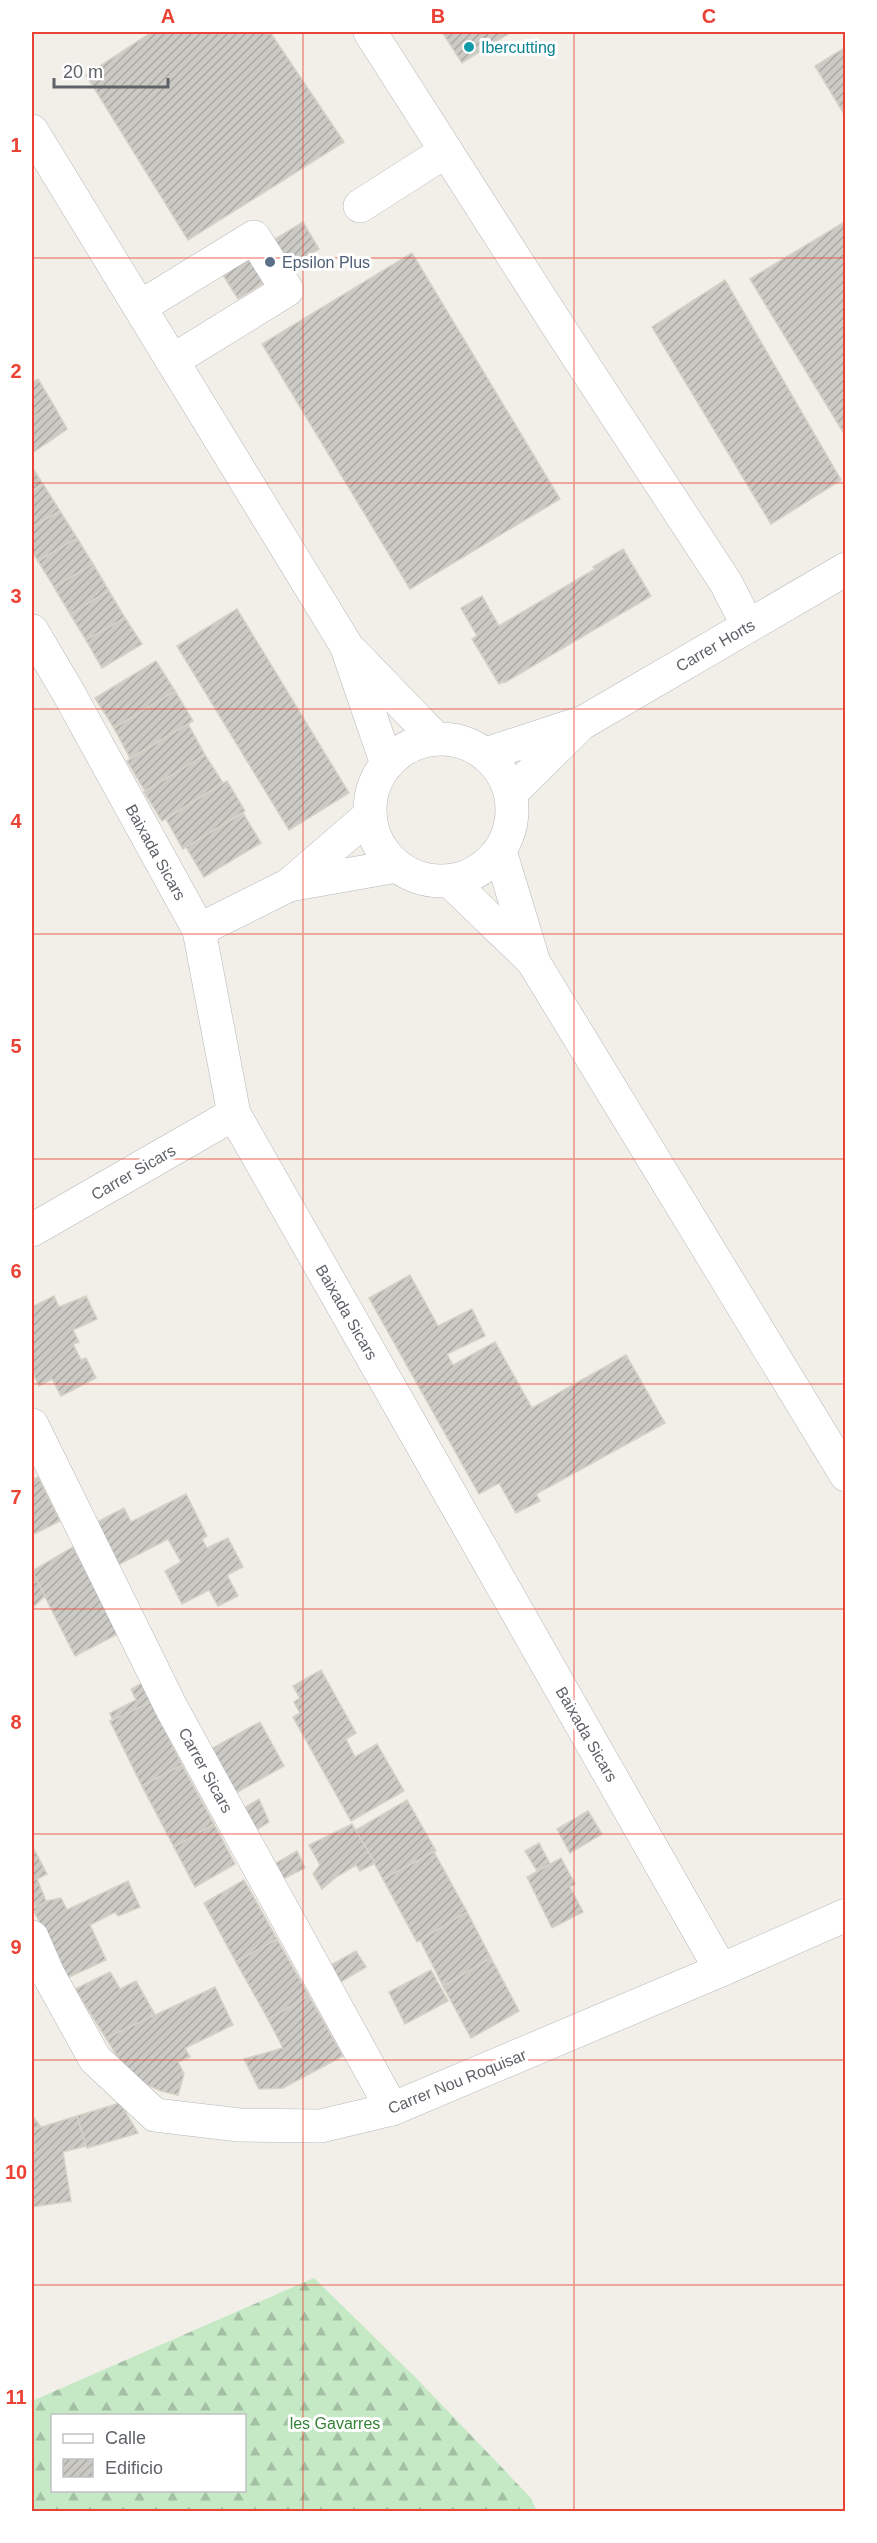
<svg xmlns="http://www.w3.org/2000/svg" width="877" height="2543" font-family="Arial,sans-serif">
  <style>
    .forest { fill: url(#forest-firs); fill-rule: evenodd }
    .building { fill: url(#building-hatch); stroke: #d6d1c6; stroke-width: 1.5 }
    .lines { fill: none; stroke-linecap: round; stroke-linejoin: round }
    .minor-casing { stroke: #b5b8bc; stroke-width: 34 }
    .minor { stroke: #fff; stroke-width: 33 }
    .grid { fill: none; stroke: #ea4335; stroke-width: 1.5; stroke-opacity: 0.55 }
    .culture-dot { fill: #0f9aa8; stroke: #fff; stroke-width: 2 }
    .service-dot { fill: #5c6f8a; stroke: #fff; stroke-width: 2 }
    .labels { text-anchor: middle; stroke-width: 6; stroke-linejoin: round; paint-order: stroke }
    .culture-label { font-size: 16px; fill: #0d838f; stroke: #fff; text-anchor: start }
    .service-label { font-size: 16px; fill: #4e5e75; stroke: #fff; text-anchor: start }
    .street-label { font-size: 16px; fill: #5f6368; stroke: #fff }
    .park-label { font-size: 16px; fill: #348238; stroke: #fff }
    .neatline { fill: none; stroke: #ea4335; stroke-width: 2 }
    .grid-label { font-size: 20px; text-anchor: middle; font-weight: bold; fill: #ea4335 }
  </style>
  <defs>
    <pattern id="forest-firs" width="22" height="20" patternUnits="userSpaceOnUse" patternTransform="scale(1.5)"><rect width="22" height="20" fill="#c5e8c5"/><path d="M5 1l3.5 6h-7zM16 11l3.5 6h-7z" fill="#a3c0a4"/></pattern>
    <pattern id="building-hatch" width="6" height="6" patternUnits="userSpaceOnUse" patternTransform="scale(1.5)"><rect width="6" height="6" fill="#cccac5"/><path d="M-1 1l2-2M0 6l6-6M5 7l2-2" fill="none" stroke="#a9a8a4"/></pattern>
  </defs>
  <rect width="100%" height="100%" fill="#f1efe8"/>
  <path class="forest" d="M314,2278L417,2379L530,2497L537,2511H32V2401ZM52,2416H244V2490H52Z"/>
  <g class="building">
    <path d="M152,32H270L344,142L188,240L86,75Z"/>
    <path d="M442,32H511L462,63Z"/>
    <path d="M846,47V114H844L815,66Z"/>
    <path d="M846,221V437L750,279Z"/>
    <path d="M303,222L319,249L238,299L221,272Z"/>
    <path d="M412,253L560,499L410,589L262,344Z"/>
    <path d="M725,280L841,480L771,524L652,327Z"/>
    <path d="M38,379L53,404L32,418V383Z"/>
    <path d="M53,404L67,429L32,453V418Z"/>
    <path d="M32,467L43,484L32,491Z"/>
    <path d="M43,484L60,511L32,527V491Z"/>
    <path d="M60,511L77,538L38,561L32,551V527Z"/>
    <path d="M77,538L93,564L54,587L38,561Z"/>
    <path d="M623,549L651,596L504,683V681L499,684L472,639L477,636L461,608L482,596L499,626L595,569L593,567Z"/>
    <path d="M93,564L109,591L70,614L54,587Z"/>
    <path d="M109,591L125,618L86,640L70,614Z"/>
    <path d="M237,609L349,793L289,830L177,646Z"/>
    <path d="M125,618L142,644L102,668L86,640Z"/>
    <path d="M156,661L175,691L114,728L95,698Z"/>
    <path d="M175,691L193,721L130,758L114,728Z"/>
    <path d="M188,724L205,755L145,791L127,761Z"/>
    <path d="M205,755L223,783L162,821L144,792Z"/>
    <path d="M227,781L245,811L183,849L166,819Z"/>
    <path d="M243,813L261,843L204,877L186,847Z"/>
    <path d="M410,1275L438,1326L472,1309L485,1336L447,1354L453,1365L495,1342L532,1408L626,1355L665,1423L536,1494L540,1501L516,1513L499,1483L479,1494L369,1298Z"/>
    <path d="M54,1296L59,1307L86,1296L97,1319L73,1330L79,1342L73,1344L81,1360L86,1358L96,1378L61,1396L52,1379L39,1386L32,1371V1307Z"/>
    <path d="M38,1477L60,1521L32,1535V1480Z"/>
    <path d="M186,1494L207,1536L202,1539L207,1548L228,1538L243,1567L227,1575L238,1596L218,1606L209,1590L182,1604L165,1571L181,1562L168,1539L118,1565L97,1522L124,1508L131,1522Z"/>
    <path d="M73,1547L118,1634L75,1656L32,1571Z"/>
    <path d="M34,1575L45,1596L32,1608V1576Z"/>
    <path d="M321,1670L356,1733L346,1739L355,1757L377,1744L404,1791L351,1821L293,1717L300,1713L294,1702L300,1698L293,1686Z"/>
    <path d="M142,1683L151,1702L113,1721L110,1713L136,1700L131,1689Z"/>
    <path d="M151,1702L182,1765L142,1786L110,1721Z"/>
    <path d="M260,1722L284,1766L236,1793L211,1749Z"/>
    <path d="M182,1765L214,1824L174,1847L142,1786Z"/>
    <path d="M259,1799L269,1822L255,1831L244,1808Z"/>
    <path d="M407,1800L436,1851L383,1879L356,1830Z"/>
    <path d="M588,1811L602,1834L570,1853L557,1829Z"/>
    <path d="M214,1824L235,1864L195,1887L174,1847Z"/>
    <path d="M352,1824L375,1863L360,1871L356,1865L336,1877L322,1889L313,1874L320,1865L309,1845Z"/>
    <path d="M539,1843L550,1864L537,1871L525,1851Z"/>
    <path d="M34,1849L47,1874L37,1879L46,1901L36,1908L32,1899V1850Z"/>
    <path d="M297,1851L305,1868L283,1879L276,1863Z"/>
    <path d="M434,1852L467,1912L417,1942L383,1879Z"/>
    <path d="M561,1858L575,1884L570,1887L583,1912L552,1928L527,1877Z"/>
    <path d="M244,1880L277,1939L236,1962L204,1903Z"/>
    <path d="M128,1881L140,1907L118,1916L115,1912L90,1925L106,1960L67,1978L33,1909L46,1901L61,1898L67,1910Z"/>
    <path d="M467,1912L491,1958L443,1986L420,1940Z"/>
    <path d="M277,1939L309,1996L268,2019L236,1962Z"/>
    <path d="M356,1951L366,1967L339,1983L329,1966Z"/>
    <path d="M491,1958L519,2011L471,2038L443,1986Z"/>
    <path d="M431,1970L448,2001L405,2024L389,1992Z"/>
    <path d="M110,1972L120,1989L136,1981L155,2015L106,2038L75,1989Z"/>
    <path d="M215,1987L233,2025L185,2048L190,2057L178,2062L184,2074L178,2095L161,2091L137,2080L123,2066L106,2038Z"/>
    <path d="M309,1996L343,2056L283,2088L259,2089L244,2059L283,2048L268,2019Z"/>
    <path d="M120,2103L138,2133L87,2148L77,2116Z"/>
    <path d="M32,2115L41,2127L32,2130Z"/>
    <path d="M77,2116L86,2146L63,2152L71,2201L32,2207V2152L35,2151L32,2130Z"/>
  </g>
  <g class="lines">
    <defs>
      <g id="minor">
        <path d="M370,32L556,323L726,583L748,626"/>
        <path d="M32,131L346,645L387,764"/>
        <path d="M360,206L446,151"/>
        <path d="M140,307L254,237L287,290L172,361"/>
        <path d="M32,631L68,692L199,930L234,1114L721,1970"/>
        <path d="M353,653L436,739"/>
        <circle cx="441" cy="810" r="71"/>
        <path d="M486,754L584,722L846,569"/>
        <path d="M511,793L578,727"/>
        <path d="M500,851L534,963L846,1475"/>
        <path d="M450,881L531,959"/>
        <path d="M289,885L397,866"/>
        <path d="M199,930L289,885L370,815"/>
        <path d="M32,1230L234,1114"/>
        <path d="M32,1425L172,1709L392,2109"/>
        <path d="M32,1937L48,1974L95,2059L155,2115L239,2125L321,2126L392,2109L721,1970L846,1915"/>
      </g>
    </defs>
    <use href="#minor" class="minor-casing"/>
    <use href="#minor" class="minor"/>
  </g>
  <path class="grid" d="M303,32V2512M574,32V2512M32,258H846M32,483H846M32,709H846M32,934H846M32,1159H846M32,1384H846M32,1609H846M32,1834H846M32,2060H846M32,2285H846"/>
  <circle class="culture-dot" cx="469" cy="47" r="6"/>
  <circle class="service-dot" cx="270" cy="262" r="6"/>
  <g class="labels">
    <g class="culture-label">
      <text x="481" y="53">Ibercutting</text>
    </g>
    <g class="service-label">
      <text x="282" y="268">Epsilon Plus</text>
    </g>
    <g class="street-label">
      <text transform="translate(715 645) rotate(-30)" y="6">Carrer Horts</text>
      <text transform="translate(156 852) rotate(61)" y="6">Baixada Sicars</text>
      <text transform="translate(133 1172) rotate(-30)" y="6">Carrer Sicars</text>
      <text transform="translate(347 1312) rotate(60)" y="6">Baixada Sicars</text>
      <text transform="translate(587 1734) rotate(60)" y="6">Baixada Sicars</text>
      <text transform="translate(206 1770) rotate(61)" y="6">Carrer Sicars</text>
      <text transform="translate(457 2081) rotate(-22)" y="6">Carrer Nou Roquisar</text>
    </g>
    <g class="park-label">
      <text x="335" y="2429">les Gavarres</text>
    </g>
  </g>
  <rect width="877" height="2543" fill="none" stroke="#ffffff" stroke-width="66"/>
  <rect x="51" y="2414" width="195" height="78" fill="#ffffff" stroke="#bfc1c3" stroke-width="1.5"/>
  <rect x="63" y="2434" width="30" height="9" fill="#ffffff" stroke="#bfc1c3" stroke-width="1.5"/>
  <text x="105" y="2444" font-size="18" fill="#5f6368">Calle</text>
  <rect x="63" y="2459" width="30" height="18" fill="url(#building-hatch)" stroke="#bfc1c3" stroke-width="1.5"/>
  <text x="105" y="2474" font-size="18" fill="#5f6368">Edificio</text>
  <path d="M54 78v9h114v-9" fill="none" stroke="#5f6368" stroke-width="3"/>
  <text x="63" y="78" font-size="18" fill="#5f6368" stroke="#ffffff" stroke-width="4.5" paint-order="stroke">20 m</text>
  <rect x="33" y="33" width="811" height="2477" class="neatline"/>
  <g class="grid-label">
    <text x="168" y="23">A</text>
    <text x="438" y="23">B</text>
    <text x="709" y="23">C</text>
    <text x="16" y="152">1</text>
    <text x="16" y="378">2</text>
    <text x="16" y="603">3</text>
    <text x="16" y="828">4</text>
    <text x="16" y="1053">5</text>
    <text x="16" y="1278">6</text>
    <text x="16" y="1504">7</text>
    <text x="16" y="1729">8</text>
    <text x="16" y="1954">9</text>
    <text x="16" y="2179">10</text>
    <text x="16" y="2404">11</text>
  </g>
</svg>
